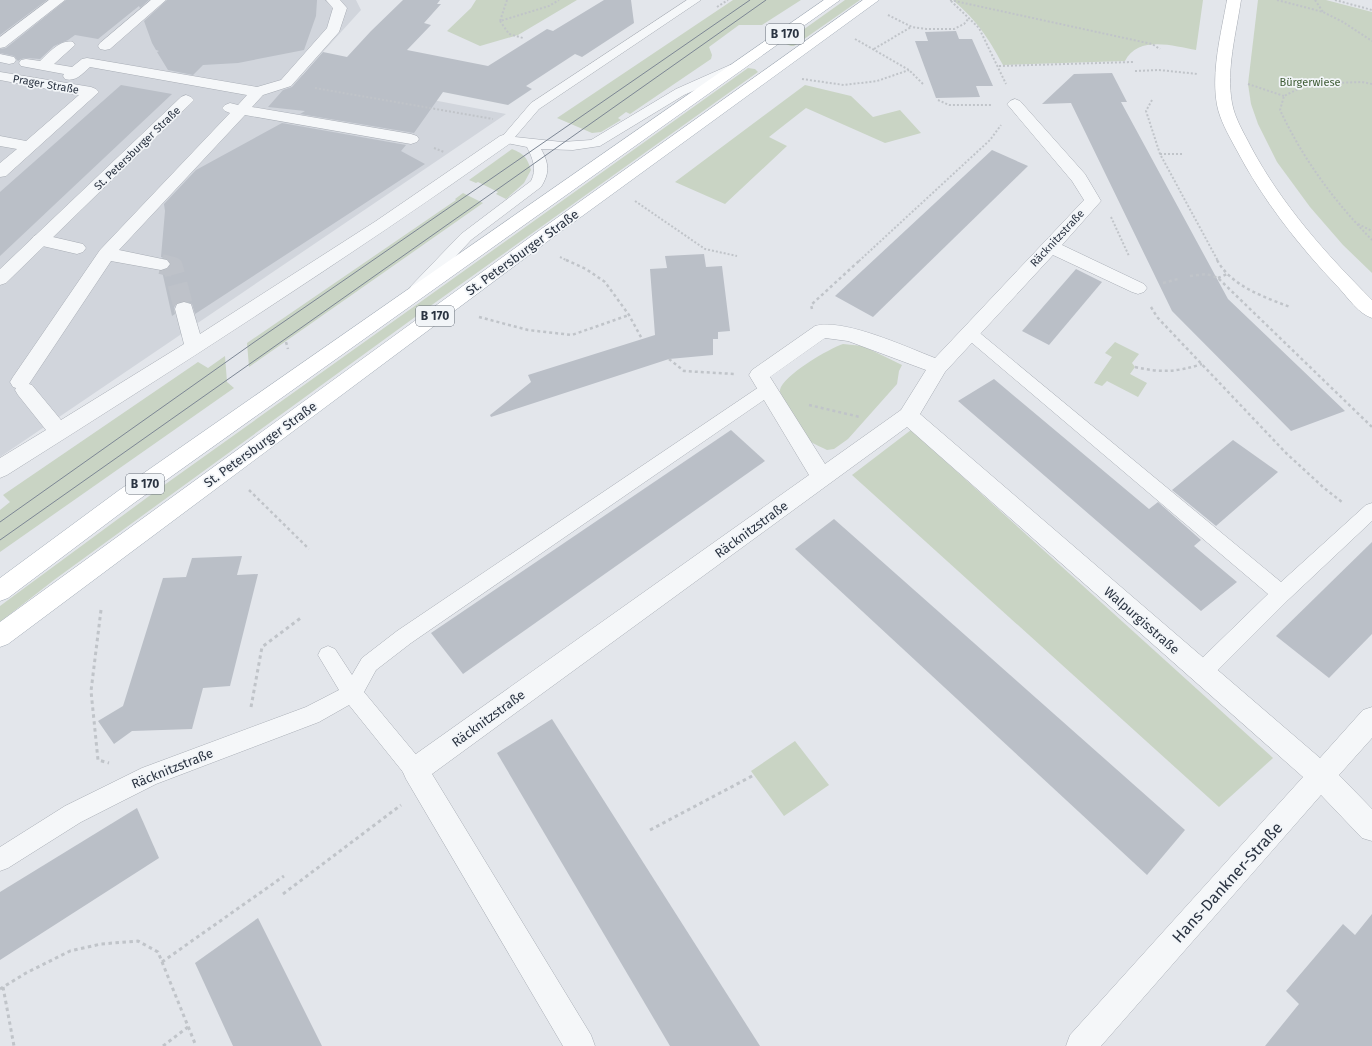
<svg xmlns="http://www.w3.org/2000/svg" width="1372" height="1046" font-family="'Fira Sans',sans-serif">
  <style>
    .built { fill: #d1d5dc }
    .green { fill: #c9d4c4 }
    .building { fill: #babfc7 }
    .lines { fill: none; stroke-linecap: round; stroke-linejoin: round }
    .pedestrian-tunnel { stroke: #bec2c9; stroke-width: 20; stroke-dasharray: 20 10; stroke-linecap: butt }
    .service-casing { stroke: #a8adb5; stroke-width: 1 }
    .pedestrian-casing { stroke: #a8adb5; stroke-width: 1 }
    .minor-casing { stroke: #a8adb5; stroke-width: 1 }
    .secondary-casing { stroke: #a8adb5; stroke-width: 1 }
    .primary-casing { stroke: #a2abb6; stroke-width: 1 }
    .path-far2 { stroke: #c0c4c9; stroke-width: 2; stroke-dasharray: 2 2; stroke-linecap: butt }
    .path-far1 { stroke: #c0c4c9; stroke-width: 2.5; stroke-dasharray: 3 3; stroke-linecap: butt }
    .path { stroke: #c0c4c9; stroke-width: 3; stroke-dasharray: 3.5 3.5; stroke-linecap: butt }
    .service { fill: #f5f7f9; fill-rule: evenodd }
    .pedestrian { fill: #f5f7f9; fill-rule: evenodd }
    .minor { fill: #f5f7f9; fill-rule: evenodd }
    .secondary { fill: #fff; fill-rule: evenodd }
    .primary { fill: #fff; fill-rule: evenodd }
    .tram { stroke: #7c8694; stroke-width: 1 }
    .labels { text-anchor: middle; stroke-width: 3.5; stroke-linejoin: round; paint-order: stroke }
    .far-park-label { font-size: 11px; fill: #415e38; stroke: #f2f5f8 }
    .far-street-label { font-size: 11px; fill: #2b3442; stroke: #f2f5f8 }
    .shield { fill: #f2f5f8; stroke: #676e79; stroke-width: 1 }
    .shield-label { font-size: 12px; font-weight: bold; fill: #2b3442 }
    .street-label { font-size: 13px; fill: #2b3442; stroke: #f2f5f8 }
    .near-street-label { font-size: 16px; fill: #2b3442; stroke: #f2f5f8 }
  </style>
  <rect width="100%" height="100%" fill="#e3e6eb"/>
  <path class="built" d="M0,0H356L361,10L302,75L506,114L0,457Z"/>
  <g class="green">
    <path d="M476,0H577L518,35L480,46L447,31L471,8Z"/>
    <path d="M733,0H801L762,25H739L709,47L712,55L711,59L630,114L626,112L618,118L621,120L601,132L592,133L557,118Z"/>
    <path d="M845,0H860L794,46H791L786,44V42Z"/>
    <path d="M953,0H1203L1196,50C1174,46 1138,35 1125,61L1003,65C988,37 977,21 953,0Z"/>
    <path d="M1258,0H1326L1372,12V273L1343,245L1310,207L1277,162L1258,124L1251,104L1248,84Z"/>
    <path d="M748,68L755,69L758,72L422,312L54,580L0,622V606L160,488Z"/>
    <path d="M805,85L851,96L873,117L900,110L921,133L885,143L806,108L769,137L787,146L725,204L675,182Z"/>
    <path d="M512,149C524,154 527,157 531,170L524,183L506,199L496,194L498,192L478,182L476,183L469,180Z"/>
    <path d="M463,193L483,203L249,367L247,343L456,200L455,199Z"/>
    <path d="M1115,342L1139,354L1132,363L1135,367L1130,374L1147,383L1138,397L1107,381L1102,386L1094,383L1112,357L1105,353Z"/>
    <path d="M843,344L863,346L902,365L899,371L897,384L848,439L834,449L827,450C821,447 811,443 806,438C801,432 779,397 780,390C782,376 830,348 843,344Z"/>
    <path d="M225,356L227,382L234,388L0,552V510L10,502L3,495L198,362L208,368Z"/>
    <path d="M911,430L1273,758L1219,807L852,475Z"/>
    <path d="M795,741L829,785L784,816L751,771Z"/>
  </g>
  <g class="building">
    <path d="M0,0H47L0,35Z"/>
    <path d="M66,0H149L140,8L139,6L98,39L75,35L68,40L54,46L40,59L26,58L21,59L18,61L14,56L0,53V49L6,48Z"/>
    <path d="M167,0H317L316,16L304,50L238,63L203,65L193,75L168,70L157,52L159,51L156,50L152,43L144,21Z"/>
    <path d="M403,0H440L437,4H441L424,23L431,25L407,50L488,66L547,29L553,31L604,0H631L634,23L582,57L575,54L526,86L532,89L508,105L443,92L414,133L300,114L305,111L268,107L283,90L292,87L323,52L347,57L371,31Z"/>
    <path d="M956,31L959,39H972L993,86H976L980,97L936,98L915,41H928L925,32Z"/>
    <path d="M1112,73L1127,102H1121L1228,299L1345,411L1291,431L1172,311L1071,103L1042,104L1074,74Z"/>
    <path d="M121,85L172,94L0,256V192Z"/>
    <path d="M282,123L406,145L401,151L425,164L195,314L192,304L184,301L176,303L174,308L175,314L172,316L162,271L168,269L172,264L168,259L161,257L165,211L164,204L196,170Z"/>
    <path d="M992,150L1028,166L873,317L835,296Z"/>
    <path d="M704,254L706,267L722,266L730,331L718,332V339H713V355L669,359L491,417L490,415L531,382L528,375L655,335L650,269L667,268L665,256Z"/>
    <path d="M1076,269L1102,282L1049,345L1022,331Z"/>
    <path d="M994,379L1149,509L1158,502L1201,540L1194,546L1237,582L1201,611L958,401Z"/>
    <path d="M731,430L765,461L463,674L431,633Z"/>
    <path d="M1233,440L1278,472L1216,526L1172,490Z"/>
    <path d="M834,519L1185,830L1147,875L795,549Z"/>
    <path d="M1372,542V634L1329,678L1276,636Z"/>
    <path d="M242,556L237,575L258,574L230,686L203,688L192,729L132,731L114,744L98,721L123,706L163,578L186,577L192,558Z"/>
    <path d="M552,719L760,1046H670L497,753Z"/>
    <path d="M137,808L159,858L0,960V892Z"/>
    <path d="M1372,914V1046H1265L1299,1004L1286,991L1343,924L1355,935Z"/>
    <path d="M258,918L322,1046H233L195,963Z"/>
  </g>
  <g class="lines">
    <path class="pedestrian-tunnel" d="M161,264L173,267L184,309"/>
    <defs>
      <g id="service">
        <path d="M687,0H701L539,109L515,137L562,142L591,140L676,89L730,65H738L740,68L738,71L684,95L600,146L573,150L541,149C549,163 550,173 541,187L471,240L421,294L416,295L411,294L409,290L411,286L461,234L531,181C537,169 533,159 527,147L501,142L500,139L531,103Z"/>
        <path d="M970,327L975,329L1281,582L1366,505L1372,503V521L1288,600L1209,679L1202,681L1195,679L1192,672L1195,665L1268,594L965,337L962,333L965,329Z"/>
        <path d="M768,383L774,385L776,389L774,393L411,643L376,670L364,692L423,763L426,770L423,777L415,781L407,777L349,705L319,722L156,784L81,822L8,868L0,871V847L65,806L142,768L306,707L339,690L318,655L321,649L328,646L335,649L352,675L362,658L397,631L762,385Z"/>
      </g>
      <g id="pedestrian">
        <path d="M49,0H65L5,47L0,48V37Z"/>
        <path d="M151,0H166L110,49L105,50L100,49L98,46L100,43Z"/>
        <path d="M326,0H340L347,8L339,32L291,86L263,95L252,107L411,134L417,136L419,139L417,142L411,144L245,115L119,250L167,260L170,264L167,268L161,270L111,261L29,384L32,385L61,420L184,344L175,309L177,304L184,302L191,304L200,334L376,221L500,136L506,134L512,136L514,139L512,142C347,259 178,367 7,475L0,478V458L46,430L18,395L15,390L16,388L13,387L10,382L13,377L100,250L230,113L225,111L222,108L225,105L230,103L238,105L247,95L90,67C82,74 76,82 65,79L63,76L64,74L21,66L19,63L21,60L26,59L40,61C49,53 60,39 73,42L75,45L54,64L72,67L82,59L87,58L257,87L281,80L327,28L333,8Z"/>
        <path d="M0,54L14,57L16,60L14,63L9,64L0,62Z"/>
        <path d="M0,72L91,87L96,89L99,92L6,176L0,177V163L17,149L0,146V136L26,141L79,95L0,80Z"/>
        <path d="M40,234L83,244L86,248L83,252L77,254L34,244L31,240L34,236Z"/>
      </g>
      <g id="minor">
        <path d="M186,95L191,97L194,100L191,103L6,283L0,285V269L181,97Z"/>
        <path d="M1015,99L1020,101L1085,174L1101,201L1062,245L1144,284L1147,288L1144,292L1138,294L1132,292L1053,255L945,372L920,414L1320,758L1363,710L1372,707V738L1339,775L1372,809V841L1362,838L1321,795L1101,1046H1066L1070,1035L1303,777L907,427L432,774L591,1035L595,1046H563L406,779L402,770L406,761L809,475L749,375L752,370L815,326C844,318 906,347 935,358L1084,200L1072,181L1007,104L1010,101ZM825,338L848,341L926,370L901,410L825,464L770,377Z"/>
      </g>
      <path id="secondary" d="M1227,0H1241C1236,34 1226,69 1232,103C1235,119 1244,133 1251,147C1282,205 1326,254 1372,300V318C1359,314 1348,298 1339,288C1298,245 1262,199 1235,147C1228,134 1220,120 1217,105C1211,71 1221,34 1227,0Z"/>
      <g id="primary">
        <path d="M824,0H840L134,503L8,598L0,601V578L118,491Z"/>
        <path d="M863,0H879L552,238L8,644L0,647V622L540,230Z"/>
      </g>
    </defs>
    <use href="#service" class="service-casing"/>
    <use href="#pedestrian" class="pedestrian-casing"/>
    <use href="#minor" class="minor-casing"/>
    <use href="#secondary" class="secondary-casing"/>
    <use href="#primary" class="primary-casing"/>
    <g class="path-far2">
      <path d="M507,0L500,21L549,6L559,0"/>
      <path d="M950,0L1152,44L1160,49"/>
      <path d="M1277,0L1323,12L1343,22L1372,41"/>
      <path d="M1315,0L1323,12"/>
      <path d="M1335,0L1372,10"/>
      <path d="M951,1L979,28L1006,84"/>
      <path d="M717,7L728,0"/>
      <path d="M888,15L912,27L926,29H954L964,24L969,18"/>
      <path d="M500,21L509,34L523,38"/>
      <path d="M855,39L909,70L924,85"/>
      <path d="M874,49L911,27"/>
      <path d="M999,66L1133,62"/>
      <path d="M1135,71L1159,70L1198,74"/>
      <path d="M802,79L844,85L877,81L909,70"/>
      <path d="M1248,84L1284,96"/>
      <path d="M1372,84L1362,82L1308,84L1284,96L1280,110C1303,159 1334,201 1372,240"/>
      <path d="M315,88L493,119"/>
      <path d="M938,100L949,105H991"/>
      <path d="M1152,100L1146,111L1160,154L1218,261"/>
      <path d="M434,148L444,152"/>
      <path d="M1160,154H1184"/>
      <path d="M635,201L705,249L737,256"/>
      <path d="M1111,217L1129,256"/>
      <path d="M1358,224L1372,231"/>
      <path d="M560,257L568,261"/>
      <path d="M859,261L990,140L1001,125"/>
    </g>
    <g class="path-far1">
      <path d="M566,260L586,269L605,282L629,315L642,339"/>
      <path d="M1217,260C1231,286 1264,297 1290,307"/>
      <path d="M1190,276L1207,274L1218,278L1372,427"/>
      <path d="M1218,278L1227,274"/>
      <path d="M1163,283L1178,279"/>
      <path d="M1151,307L1157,317L1286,453L1324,488L1342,502"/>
      <path d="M812,309L811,305L860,260"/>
      <path d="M479,317L528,330L572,335L629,315"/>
      <path d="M286,342L288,349"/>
      <path d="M669,359L684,371L734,374"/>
      <path d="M1135,367C1161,373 1177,372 1202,364"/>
      <path d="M809,405L860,417"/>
      <path d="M249,490L309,549"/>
    </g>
    <g class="path">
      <path d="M101,610L91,691L98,760L109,763"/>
      <path d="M251,707L262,647L302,617"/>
      <path d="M650,830L754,775"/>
      <path d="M283,894L401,805"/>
      <path d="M162,962L284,876"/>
      <path d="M3,987L14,1046"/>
      <path d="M0,989L26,973L70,951L101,944L138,941L158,952L196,1046"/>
      <path d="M163,1046L188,1027"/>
    </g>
    <use href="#service" class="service"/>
    <use href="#pedestrian" class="pedestrian"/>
    <use href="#minor" class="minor"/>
    <use href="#secondary" class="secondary"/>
    <use href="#primary" class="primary"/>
    <g class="tram">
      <path d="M0,522L253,343L750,0"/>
      <path d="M0,540L766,0"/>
    </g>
  </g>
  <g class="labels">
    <g class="far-park-label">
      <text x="1310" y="86">Bürgerwiese</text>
    </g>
    <g class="far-street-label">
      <text transform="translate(46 84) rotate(10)" y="4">Prager Straße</text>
      <text transform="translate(137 148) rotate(-44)" y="4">St. Petersburger Straße</text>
      <text transform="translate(1057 238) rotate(-47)" y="4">Räcknitzstraße</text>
    </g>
    <g class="shield">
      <rect x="766" y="24" width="38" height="20" rx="3"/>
      <rect x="416" y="306" width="38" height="20" rx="3"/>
      <rect x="126" y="474" width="38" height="20" rx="3"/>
    </g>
    <g class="shield-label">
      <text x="785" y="38">B 170</text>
      <text x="435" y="320">B 170</text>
      <text x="145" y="488">B 170</text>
    </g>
    <g class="street-label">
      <text transform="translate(522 252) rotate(-36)" y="5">St. Petersburger Straße</text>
      <text transform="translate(260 444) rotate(-36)" y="5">St. Petersburger Straße</text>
      <text transform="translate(751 529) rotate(-36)" y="5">Räcknitzstraße</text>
      <text transform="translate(1142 620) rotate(41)" y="5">Walpurgisstraße</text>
      <text transform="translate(488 718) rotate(-36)" y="5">Räcknitzstraße</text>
      <text transform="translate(172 768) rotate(-22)" y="5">Räcknitzstraße</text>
    </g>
    <g class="near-street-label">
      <text transform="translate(1227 882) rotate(-48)" y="6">Hans-Dankner-Straße</text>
    </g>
  </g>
</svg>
